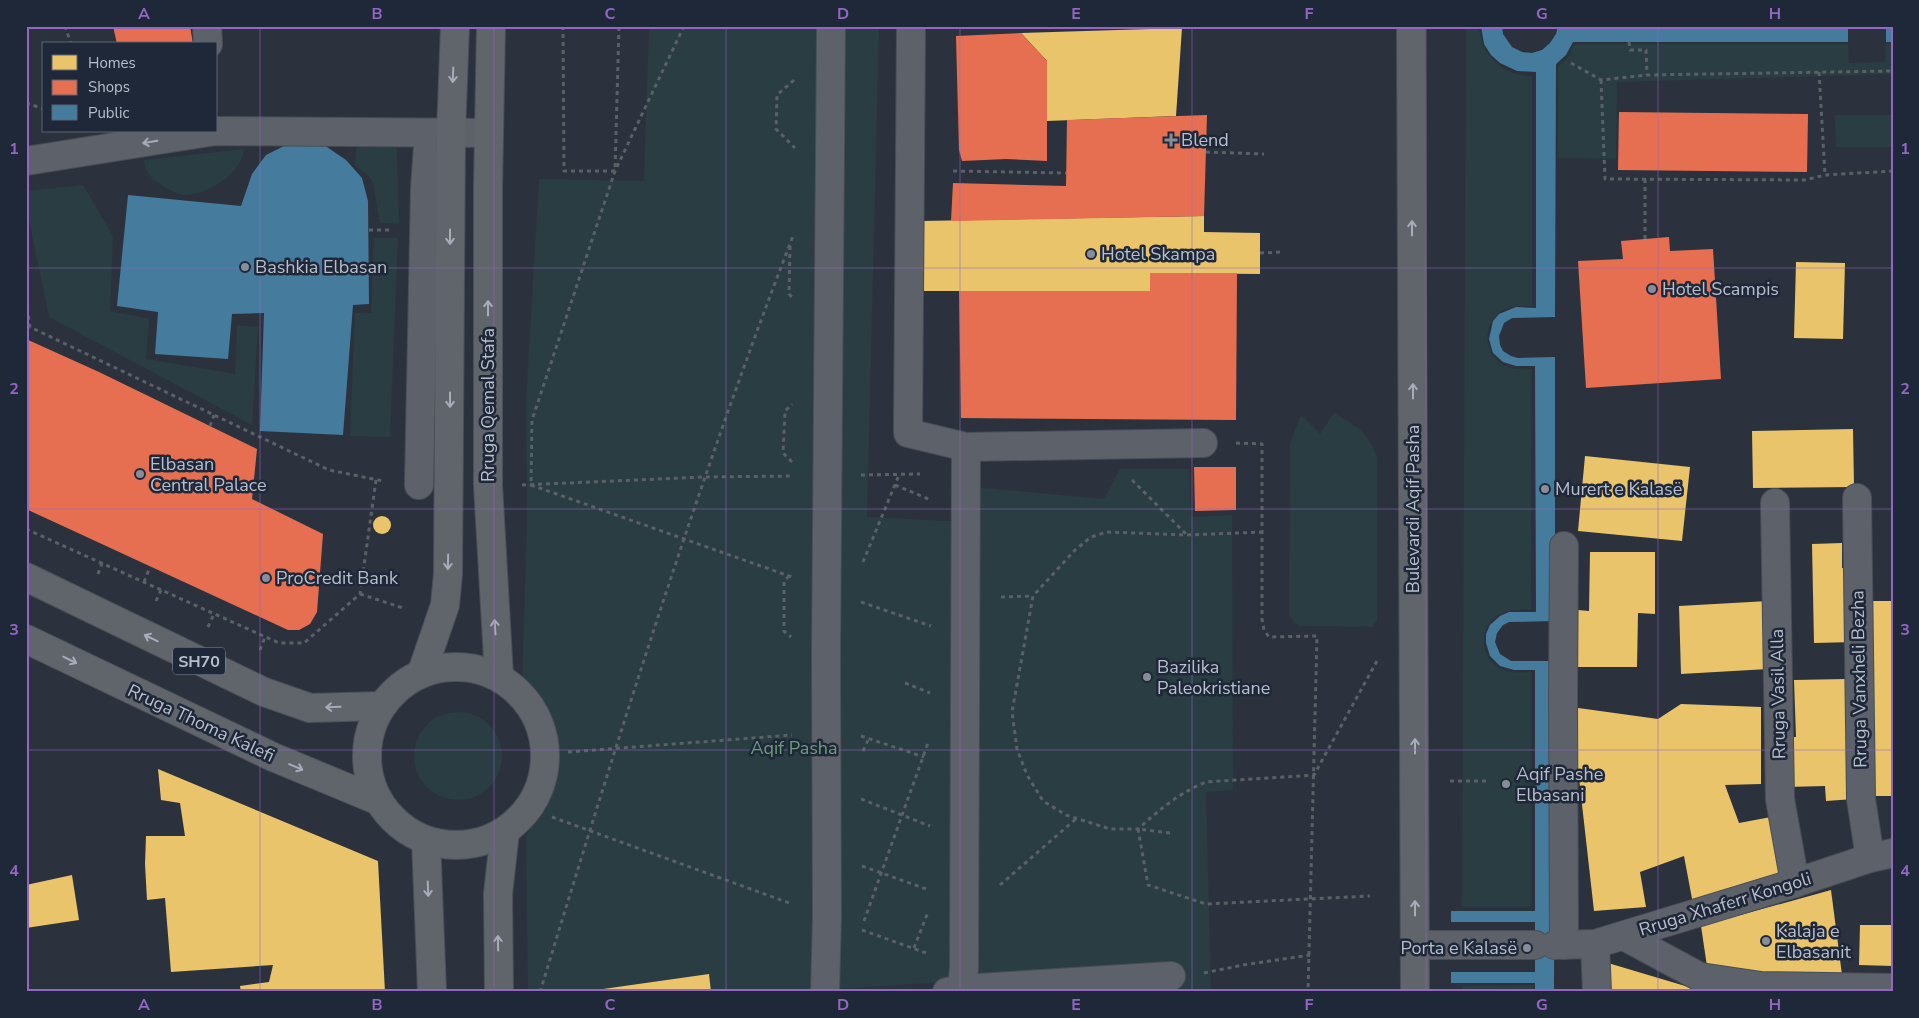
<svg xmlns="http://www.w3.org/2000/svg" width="1919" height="1018" font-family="'Nunito Sans',sans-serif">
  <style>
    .green { fill: #293d43 }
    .homes { fill: #e9c46a }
    .shops { fill: #e76f51 }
    .public { fill: #457b9d }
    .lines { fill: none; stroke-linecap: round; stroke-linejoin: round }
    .minor-casing { stroke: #494d56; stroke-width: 30 }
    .major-casing { stroke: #4a4f59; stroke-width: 30 }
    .path { stroke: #5b6066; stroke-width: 3; stroke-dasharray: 4 4; stroke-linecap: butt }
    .minor { stroke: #5d616a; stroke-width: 28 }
    .major { stroke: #60646b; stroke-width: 28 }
    .oneway { stroke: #a6acb9 }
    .oneway2 { stroke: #a6abb8 }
    .grid { fill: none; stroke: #9366c4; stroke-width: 1; stroke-opacity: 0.55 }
    .poi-dot { fill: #878d9a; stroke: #1f2838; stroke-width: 2 }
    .labels { text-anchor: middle; stroke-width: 5; stroke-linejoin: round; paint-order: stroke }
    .shield { fill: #1f2838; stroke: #8a91a0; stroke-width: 1 }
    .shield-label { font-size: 16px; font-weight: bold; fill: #b8becc }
    .poi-label { font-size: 18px; fill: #b8becc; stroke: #1f2838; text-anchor: start }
    .street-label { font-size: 18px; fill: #b8becc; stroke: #1f2838 }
    .park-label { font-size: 18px; fill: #6e9d7c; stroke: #1f2838 }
    .neatline { fill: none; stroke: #9366c4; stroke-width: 2 }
    .grid-label { font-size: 16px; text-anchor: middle; font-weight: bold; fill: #9366c4 }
  </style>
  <rect width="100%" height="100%" fill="#2c323d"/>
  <g class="green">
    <path d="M649,26H879L867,517L971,522L973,487L1104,499L1120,469H1189L1191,517L1232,515L1233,790L1206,792L1211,992H974L973,980L792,992H528L526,837L550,793L551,723L522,680L527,523L526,401L539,179L644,181Z"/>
    <path d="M1466,26H1479C1480,55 1504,77 1532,76V306C1523,306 1513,305 1505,309C1480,321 1482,358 1508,367C1515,370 1524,369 1531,369V609C1522,610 1512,609 1504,612C1477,622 1478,660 1503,670C1512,674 1522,672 1531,672V907H1462Z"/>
    <path d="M1574,44H1848L1849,63L1886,62V44H1893V74L1617,82L1616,159L1558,158V66L1567,58Z"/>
    <path d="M1835,115H1893V147H1836Z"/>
    <path d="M360,145H394L397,150L399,224L380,223L373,183L370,177L355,165L356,149Z"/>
    <path d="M244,149C242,174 206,196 182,195C178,194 175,192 171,190C157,183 146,177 144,160Z"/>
    <path d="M83,185L113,236L110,311L149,319L146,359L235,374L237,325L258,327L252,425L49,317L26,205V191Z"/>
    <path d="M374,238H398L390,437L350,436L355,313H371Z"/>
    <path d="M1334,413C1357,427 1368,431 1377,458V620L1372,627L1300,626L1293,621L1289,615L1290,443L1301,415L1320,434Z"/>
    <circle cx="458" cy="756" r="44"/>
    <path d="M1533,985V992H1463V986Z"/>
  </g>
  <g class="homes">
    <path d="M1182,28L1176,116L1047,121V61L1021,33Z"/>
    <path d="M1204,216V232L1260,233V274L1150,273V291H921V221Z"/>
    <path d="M1796,262L1845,263L1843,339L1794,338Z"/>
    <path d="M1853,429L1854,487L1753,488L1752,431Z"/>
    <path d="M1585,456L1690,467L1682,541L1578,531Z"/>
    <circle cx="382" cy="525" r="9"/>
    <path d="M1842,543V568H1854L1855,642L1814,643L1812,544Z"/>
    <path d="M1590,552H1655V614L1638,613L1637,667H1577L1578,610L1589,611Z"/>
    <path d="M1768,601V669L1681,674L1679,606Z"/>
    <path d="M1863,601H1893V796H1866Z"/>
    <path d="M1846,679L1854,799L1826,801L1825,786L1786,787L1784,737H1796L1794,680Z"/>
    <path d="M1681,704L1761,707V784L1725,785L1739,823L1771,817L1783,873L1693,904L1684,856L1640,872L1646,907L1594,911L1571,707L1658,719Z"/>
    <path d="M158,769L378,861L385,992H241L240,986L269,982L273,965L171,972L165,898L147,900L145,864L146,836H185L180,803L161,800Z"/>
    <path d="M72,875L79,920L26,928V885Z"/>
    <path d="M1831,890L1842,975L1708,973L1701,926Z"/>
    <path d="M1860,925H1893V966L1859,965Z"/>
    <path d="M1608,963L1702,991V992H1609Z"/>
    <path d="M709,974L711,992H589V991Z"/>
  </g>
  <g class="shops">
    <path d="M113,26H190L193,44H117Z"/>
    <path d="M1021,33L1047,61V161L1006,159L962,161L959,150L956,36Z"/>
    <path d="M1619,112L1808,114L1807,172L1618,170Z"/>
    <path d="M1207,115L1204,216L951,221L953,183L1066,186L1067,120Z"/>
    <path d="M1669,237L1670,251L1713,249L1721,379L1586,388L1578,261L1623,259L1621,241Z"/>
    <path d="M1150,273H1237L1236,420L961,418L959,291H1150Z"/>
    <path d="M26,339L99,372L257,449L252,499L323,534L317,612L310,624L299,630H288L26,509Z"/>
    <path d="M1194,467H1236V510L1195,511Z"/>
  </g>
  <g class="public">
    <path d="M1481,26H1502L1503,34L1512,47L1522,52L1532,53L1542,50L1550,43L1556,34L1558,26H1577V28H1832V26H1848V42H1573L1566,55L1556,64L1555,317L1512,318L1504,323L1499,336L1500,345L1503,351L1511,356L1518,358L1555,357V621L1509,622L1503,625L1497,633L1495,642L1500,654L1511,661H1555L1554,992H1535V983H1451V972H1535V922H1451V911H1535V670H1514L1500,666L1490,656L1486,643V634L1490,625L1500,616L1509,612H1536L1535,366H1516L1503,362L1493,353L1489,339L1493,321L1499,314L1516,307L1536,308V72L1517,71L1500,63L1491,55L1484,44Z"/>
    <rect x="1886" y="26" width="7" height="16"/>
    <path d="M303,142L324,145L346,160L362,178L368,201L369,304L353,305L343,435L260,431L264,313L232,314L228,359L155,354L158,312L117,306L128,195L241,206L252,174L266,155L284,146Z"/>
  </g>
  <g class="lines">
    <defs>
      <g id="minor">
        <path d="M207,26L208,44"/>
        <path d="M911,26L908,433L966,447L1203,443"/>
        <path d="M26,161L215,131L489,133"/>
        <path d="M419,485L425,188L429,133"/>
        <path d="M1857,498L1861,799L1870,858"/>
        <path d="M1775,503L1780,799L1795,883"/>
        <path d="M1624,936L1700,977L1761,986L1893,988"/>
        <path d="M1595,944L1597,992"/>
        <path d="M1416,945H1535"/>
        <path d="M1555,945L1595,944L1795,883L1870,858L1893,853"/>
        <path d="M1564,945L1563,696L1564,546"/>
        <path d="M825,992L827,917L826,655L831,26"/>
        <path d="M947,992L962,989L1171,976"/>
        <path d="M962,992L964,967L966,447"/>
      </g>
      <g id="major">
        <path d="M491,26L488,187V485L499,676"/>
        <path d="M1411,26L1415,992"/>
        <path d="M26,577L264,692L310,708L382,706"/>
        <path d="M26,639L273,757L379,801"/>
        <circle cx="456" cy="756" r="89"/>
        <path d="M422,672L445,605L448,574L451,133L455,26"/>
        <path d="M426,840L432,992"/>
        <path d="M499,992L498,894L505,831"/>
      </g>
    </defs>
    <use href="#minor" class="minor-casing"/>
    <use href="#major" class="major-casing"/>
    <g class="path">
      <path d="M65,26L71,44"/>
      <path d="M563,26L564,171H615L619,26"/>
      <path d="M684,26L615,171L532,420L531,485L792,577"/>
      <path d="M1628,28V26"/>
      <path d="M1629,42L1630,50H1646L1647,75"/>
      <path d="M1571,63L1601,80L1647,75L1893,71"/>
      <path d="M1819,72L1825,175"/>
      <path d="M794,80L777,95L776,129L795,148"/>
      <path d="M1601,80L1605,179L1805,180L1825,175L1893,171"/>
      <path d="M26,103L44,109"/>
      <path d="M1206,152L1264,154"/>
      <path d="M953,171L1066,173"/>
      <path d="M1645,179V239"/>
      <path d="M369,230H391"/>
      <path d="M790,246L789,294L793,298"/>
      <path d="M1260,253L1282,252"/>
      <path d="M26,300L30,327L329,470L383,481"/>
      <path d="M210,426L214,415"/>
      <path d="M1236,443L1262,444V619L1264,630L1269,637L1317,636L1308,992"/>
      <path d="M792,462L783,453L785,411L792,404"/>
      <path d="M861,475L920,474"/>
      <path d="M1132,480L1186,534"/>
      <path d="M522,485L704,477L793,476"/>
      <path d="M895,485L931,500"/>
      <path d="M26,529L279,643H304L360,594L376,480"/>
      <path d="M1263,532L1187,535L1107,532L1091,537L1075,550L1033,596L1012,712L1017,749L1027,775L1043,801L1066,815L1110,829H1138C1159,810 1179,793 1206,782L1314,775L1377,661"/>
      <path d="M863,562L899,475"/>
      <path d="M98,574L102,563"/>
      <path d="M789,576L784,581V631L791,637"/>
      <path d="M144,582L150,567"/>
      <path d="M360,594L403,608"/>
      <path d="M1001,597L1033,596"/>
      <path d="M156,601L161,590"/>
      <path d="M861,602L931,626"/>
      <path d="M208,627L214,614"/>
      <path d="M260,650L265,637"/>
      <path d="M905,683L930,693"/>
      <path d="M861,736L924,757"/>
      <path d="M863,751L869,738"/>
      <path d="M568,752L792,735"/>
      <path d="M1450,781H1487"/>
      <path d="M861,799L930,826"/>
      <path d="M552,817L792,904"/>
      <path d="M1170,833L1138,829L1148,885L1206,904L1370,896"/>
      <path d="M862,866L929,890"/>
      <path d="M1000,885L1077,818"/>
      <path d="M864,921L928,743"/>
      <path d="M862,930L929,954"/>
      <path d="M914,948L928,912"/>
      <path d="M1204,973L1243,965L1310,955"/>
      <path d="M540,992C618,738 697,484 793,236"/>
      <path d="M1212,992L1243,991"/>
    </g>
    <use href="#minor" class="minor"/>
    <use href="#major" class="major"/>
  </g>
  <defs><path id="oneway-shaft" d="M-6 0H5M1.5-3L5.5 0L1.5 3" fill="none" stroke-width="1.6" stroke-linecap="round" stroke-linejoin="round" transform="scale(1.25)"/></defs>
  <g class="oneway">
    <use href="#oneway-shaft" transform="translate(453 75) rotate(92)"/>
    <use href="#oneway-shaft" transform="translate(1412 228) rotate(-90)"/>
    <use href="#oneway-shaft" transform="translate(450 237) rotate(90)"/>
    <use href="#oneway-shaft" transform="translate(488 308) rotate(-90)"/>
    <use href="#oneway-shaft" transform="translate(1413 391) rotate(-90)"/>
    <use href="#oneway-shaft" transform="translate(450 400) rotate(90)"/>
    <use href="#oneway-shaft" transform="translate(448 562) rotate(91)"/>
    <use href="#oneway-shaft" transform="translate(495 627) rotate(-94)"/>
    <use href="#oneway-shaft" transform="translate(151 638) rotate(-154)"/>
    <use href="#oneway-shaft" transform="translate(70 660) rotate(26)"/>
    <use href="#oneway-shaft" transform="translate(333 707) rotate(178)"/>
    <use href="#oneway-shaft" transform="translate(1415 746) rotate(-90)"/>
    <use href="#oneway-shaft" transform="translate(296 767) rotate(23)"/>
    <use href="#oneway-shaft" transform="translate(428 889) rotate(88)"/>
    <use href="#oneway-shaft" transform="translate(1415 908) rotate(-90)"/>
    <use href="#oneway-shaft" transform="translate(498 943) rotate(-91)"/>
  </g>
  <use class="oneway2" href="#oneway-shaft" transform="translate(150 142) rotate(171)"/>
  <path class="grid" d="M260,26V992M494,26V992M726,26V992M960,26V992M1192,26V992M1426,26V992M1658,26V992M26,268H1893M26,509H1893M26,750H1893"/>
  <g class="poi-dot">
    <path d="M1168.5 132.5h5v5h5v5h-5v5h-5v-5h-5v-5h5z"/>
    <circle cx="1091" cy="254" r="5"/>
    <circle cx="245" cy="267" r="5"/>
    <circle cx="1652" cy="289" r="5"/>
    <circle cx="140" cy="474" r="5"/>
    <circle cx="1545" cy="489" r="5"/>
    <circle cx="266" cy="578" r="5"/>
    <circle cx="1147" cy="677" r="5"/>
    <circle cx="1506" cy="784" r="5"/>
    <circle cx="1766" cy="941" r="5"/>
    <circle cx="1527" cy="948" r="5"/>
  </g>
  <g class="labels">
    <rect class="shield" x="173" y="647.5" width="52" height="27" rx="4"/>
    <g class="shield-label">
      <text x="199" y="667">SH70</text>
    </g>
    <g class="poi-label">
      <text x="1181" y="146">Blend</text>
      <text x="1101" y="260">Hotel Skampa</text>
      <text x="255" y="273">Bashkia Elbasan</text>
      <text x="1662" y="295">Hotel Scampis</text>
      <text x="150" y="470">Elbasan<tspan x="150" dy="21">Central Palace</tspan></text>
      <text x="1555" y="495">Murert e Kalasë</text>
      <text x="276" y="584">ProCredit Bank</text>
      <text x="1157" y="673">Bazilika<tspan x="1157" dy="21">Paleokristiane</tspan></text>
      <text x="1516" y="780">Aqif Pashe<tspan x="1516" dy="21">Elbasani</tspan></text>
      <text x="1776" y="937">Kalaja e<tspan x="1776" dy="21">Elbasanit</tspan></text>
      <text x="1517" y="954" text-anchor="end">Porta e Kalasë</text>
    </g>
    <g class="street-label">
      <text transform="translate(488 405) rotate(-90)" y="6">Rruga Qemal Stafa</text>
      <text transform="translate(1413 509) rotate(-90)" y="6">Bulevardi Aqif Pasha</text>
      <text transform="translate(1859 679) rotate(-91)" y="6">Rruga Vanxheli Bezha</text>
      <text transform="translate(1778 694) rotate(-91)" y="6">Rruga Vasil Alla</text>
      <text transform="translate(201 723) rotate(25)" y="6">Rruga Thoma Kalefi</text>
      <text transform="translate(1725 904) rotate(-17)" y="6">Rruga Xhaferr Kongoli</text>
    </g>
    <g class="park-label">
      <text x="794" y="754">Aqif Pasha</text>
    </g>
  </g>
  <rect width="1919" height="1018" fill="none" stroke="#1f2838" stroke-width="55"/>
  <rect x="42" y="42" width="175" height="90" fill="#1f2838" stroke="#5c6473"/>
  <rect x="52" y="55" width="25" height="15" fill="#e9c46a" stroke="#5c6473"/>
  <text x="88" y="68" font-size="15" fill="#b8becc">Homes</text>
  <rect x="52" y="80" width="25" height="15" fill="#e76f51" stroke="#5c6473"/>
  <text x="88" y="92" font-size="15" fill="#b8becc">Shops</text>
  <rect x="52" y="105" width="25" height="15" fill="#457b9d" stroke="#5c6473"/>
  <text x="88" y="118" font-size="15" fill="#b8becc">Public</text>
  <rect x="28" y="28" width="1864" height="962" class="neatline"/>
  <g class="grid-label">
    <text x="144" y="19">A</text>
    <text x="377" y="19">B</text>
    <text x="610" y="19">C</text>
    <text x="843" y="19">D</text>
    <text x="1076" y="19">E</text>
    <text x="1309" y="19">F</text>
    <text x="1542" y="19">G</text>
    <text x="1775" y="19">H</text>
    <text x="14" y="154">1</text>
    <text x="1905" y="154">1</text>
    <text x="14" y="394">2</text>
    <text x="1905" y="394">2</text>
    <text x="14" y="635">3</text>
    <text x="1905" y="635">3</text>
    <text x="14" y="876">4</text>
    <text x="1905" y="876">4</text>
    <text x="144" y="1010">A</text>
    <text x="377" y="1010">B</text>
    <text x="610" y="1010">C</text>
    <text x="843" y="1010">D</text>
    <text x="1076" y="1010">E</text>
    <text x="1309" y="1010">F</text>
    <text x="1542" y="1010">G</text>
    <text x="1775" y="1010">H</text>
  </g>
</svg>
